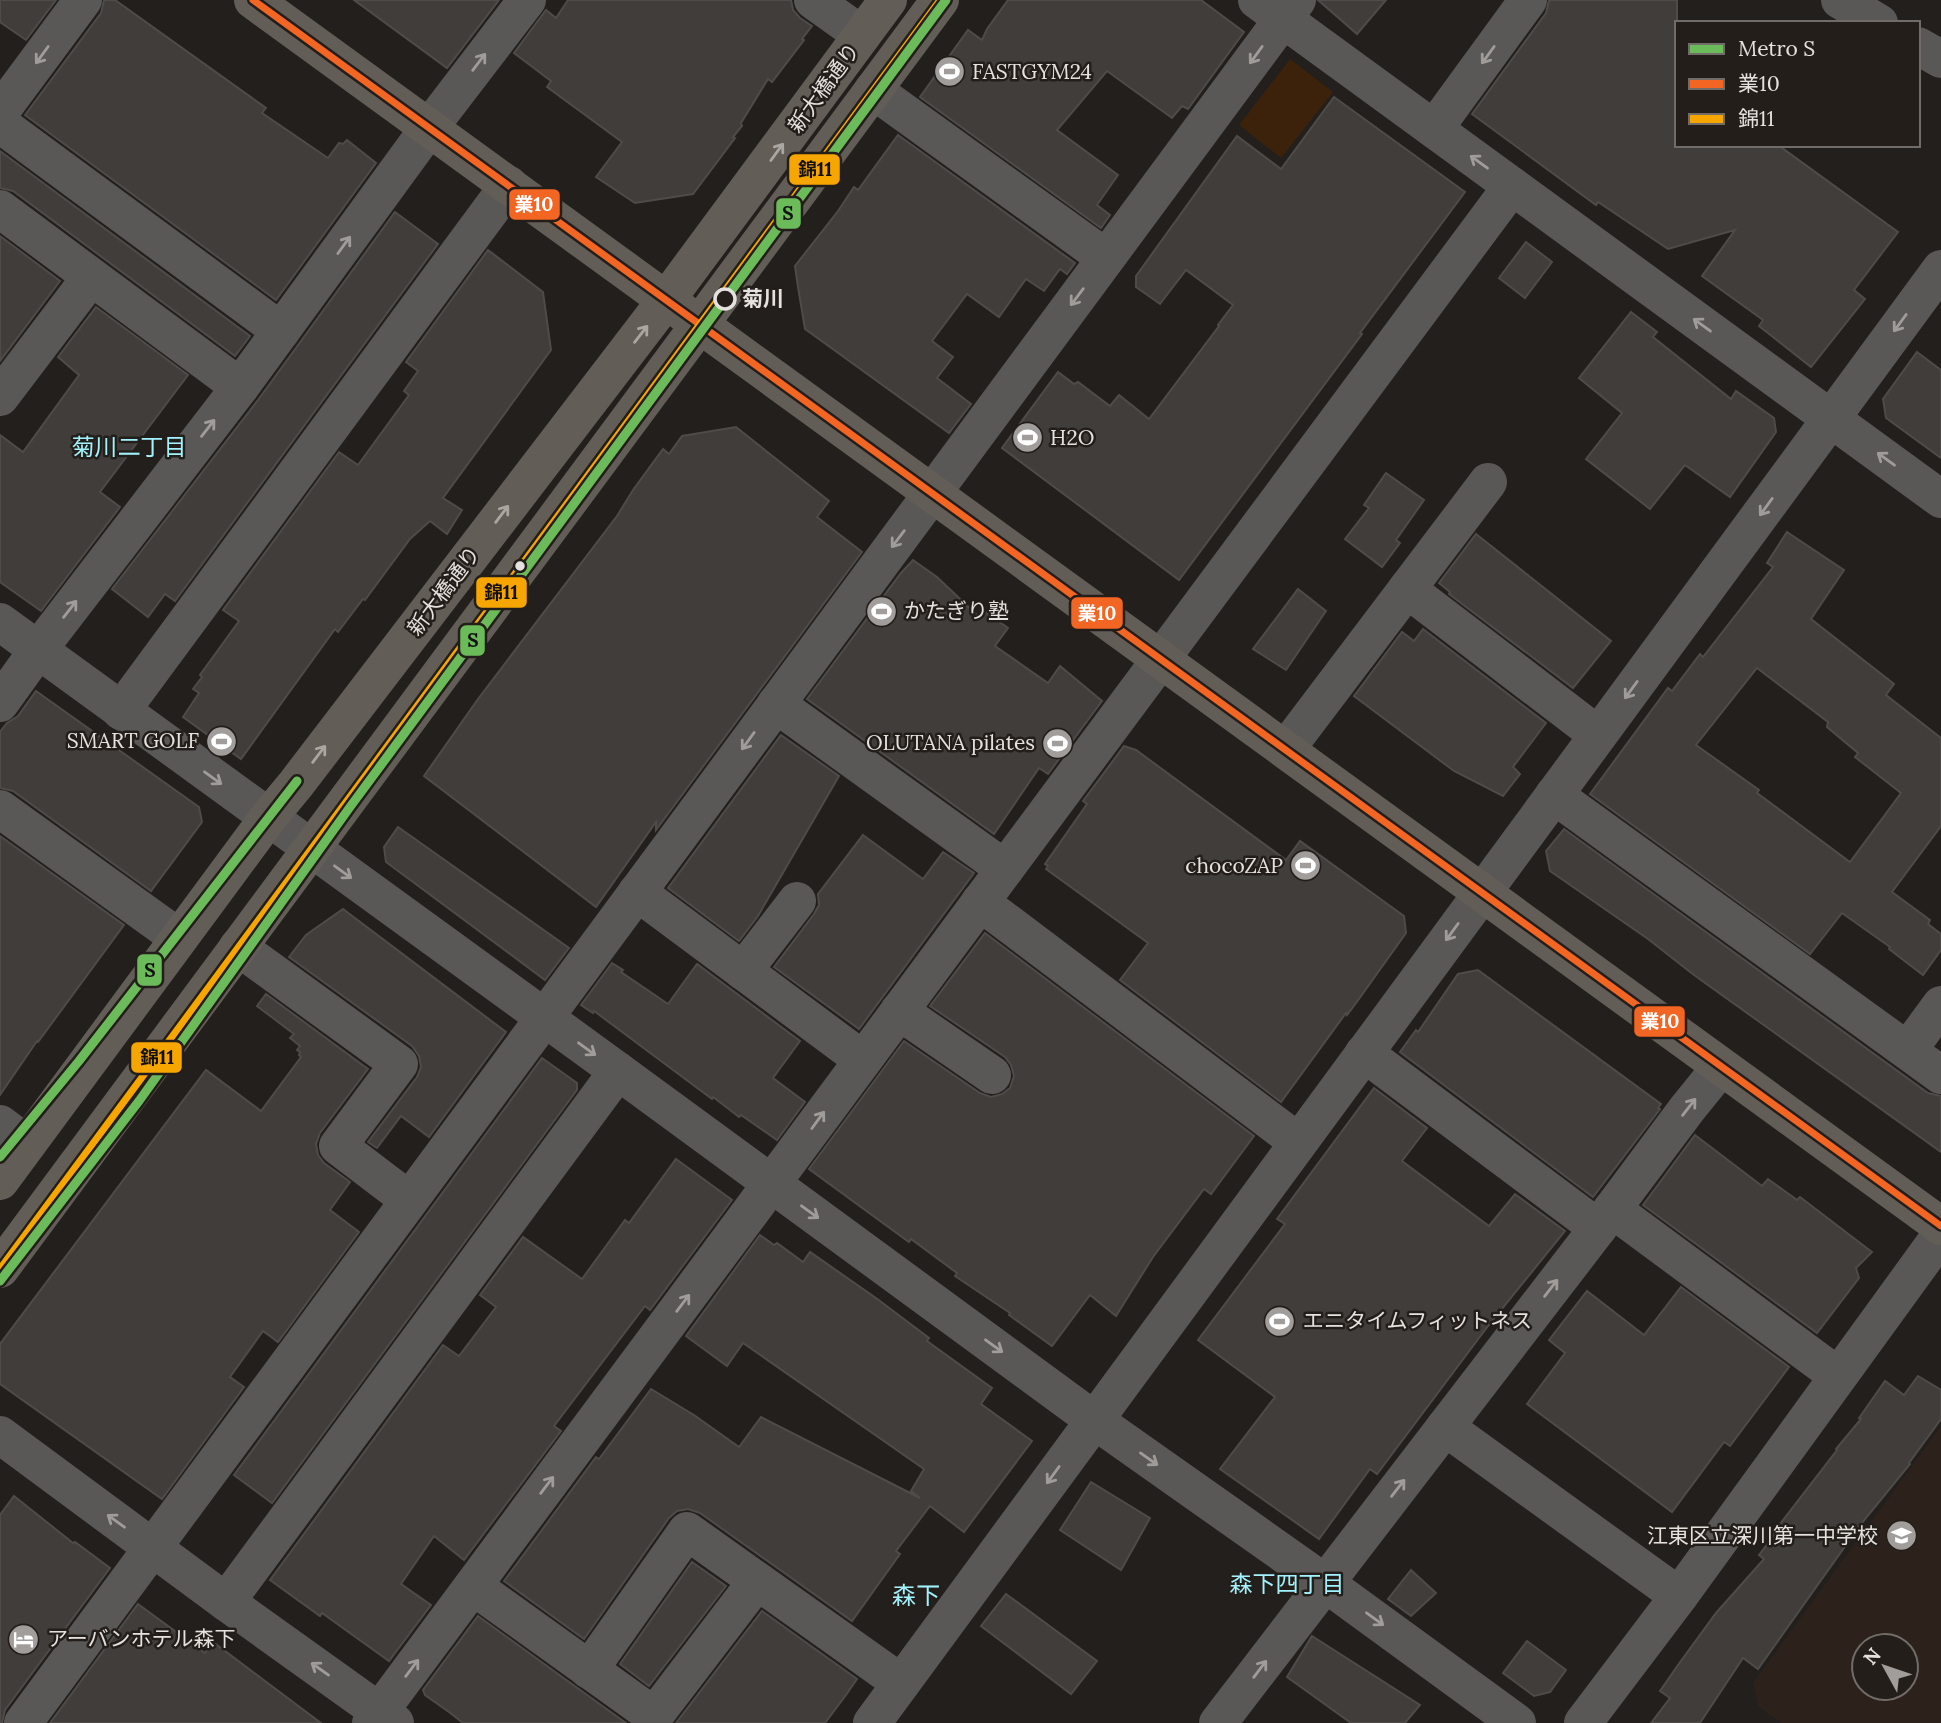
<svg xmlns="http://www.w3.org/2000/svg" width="1941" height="1723" font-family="Lora,'Noto Sans JP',serif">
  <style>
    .built { fill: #2c221b; fill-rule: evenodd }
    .green { fill: #3c220b }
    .building { fill: #403d3b; stroke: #4e4b49; stroke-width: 2; fill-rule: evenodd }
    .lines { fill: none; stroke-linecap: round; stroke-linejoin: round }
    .minor { stroke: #5a5856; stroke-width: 38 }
    .major { stroke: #635d58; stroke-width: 38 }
    .bus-1-casing { stroke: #241e1a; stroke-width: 12 }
    .bus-2-casing { stroke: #241e1a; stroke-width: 12 }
    .bus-1 { stroke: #f26522; stroke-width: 7 }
    .bus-2 { stroke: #f7a600; stroke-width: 7 }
    .metro-1-casing { stroke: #241e1a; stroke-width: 14 }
    .metro-1 { stroke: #6cbb5a; stroke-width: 9 }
    .oneway { stroke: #a09c9a }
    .oneway2 { stroke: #aaa6a2 }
    .stop-dot { fill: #241e1a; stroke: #e5e1de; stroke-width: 3.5 }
    .bus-dot { fill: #e5e1de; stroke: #241e1a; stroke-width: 2.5 }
    .labels { text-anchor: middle; stroke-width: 5; stroke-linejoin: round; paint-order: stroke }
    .poi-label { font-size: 21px; fill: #e5e1de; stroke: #241e1a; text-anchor: start }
    .street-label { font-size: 21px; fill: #e5e1de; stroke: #241e1a }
    .stop-label { font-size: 21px; font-weight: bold; fill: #e5e1de; stroke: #241e1a; text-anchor: start }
    .neighbourhood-label { font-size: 23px; fill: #a2f2fe; stroke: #241e1a }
    .quarter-label { font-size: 24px; fill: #a2f2fe; stroke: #241e1a }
    .line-badge { stroke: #241e1a; stroke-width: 2.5 }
    .badge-label { font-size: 19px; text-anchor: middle; font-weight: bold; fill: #fff }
    .pale-badge-label { font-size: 19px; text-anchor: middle; font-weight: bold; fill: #111 }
  </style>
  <rect width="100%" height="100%" fill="#221f1c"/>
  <path class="built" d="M1941,1426V1723H1781L1758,1706L1753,1683ZM1864,1646H1906V1688H1864Z"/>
  <path class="green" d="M1290,59L1333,92L1281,158L1239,125Z"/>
  <g class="building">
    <path d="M0,0H56L26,40L0,22Z"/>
    <path d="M104,0H115L266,108L262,113L328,158L339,143L343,144L347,140L376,163L276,300L25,115L101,13Z"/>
    <path d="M354,0H499L447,68Z"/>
    <path d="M568,0H791L793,10L800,18L812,26L802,39L804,40L772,82L768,79L741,123L742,126L733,137L735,138L693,194L635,203L596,177L622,142L547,87L551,81L514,53L546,10L556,18Z"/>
    <path d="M1008,0H1201L1244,32L1188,109L1182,106L1172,118L1107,71L1057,130L1118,175L1097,205L1110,215L1101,228L920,97L968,30L982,40L987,29Z"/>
    <path d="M1318,0H1386L1357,34Z"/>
    <path d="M1549,0H1677V145H1778L1898,232L1854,290L1865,299L1811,367L1759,326L1763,320L1702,276L1735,230L1668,249L1598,202L1596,205L1472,114L1546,13Z"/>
    <path d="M1334,97L1465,192L1360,333L1362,334L1179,580L1002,448L1058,372L1074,384L1078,382L1110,406L1119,395L1149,419L1219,326L1218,325L1233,305L1186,270L1160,304L1136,287V276L1237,136L1281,169Z"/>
    <path d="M898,135L1075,263L1067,274L1060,269L1044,291L1026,279L999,317L967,294L932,341L953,357L937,378L971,404L949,433L805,329L798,287L795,266L838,211L854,187L858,190Z"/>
    <path d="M0,151L250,336L235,356L13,191L0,188Z"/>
    <path d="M395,212L438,244L175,601L165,594L148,617L112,589L258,400Z"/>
    <path d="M0,236L60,281L0,361Z"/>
    <path d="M1526,242L1552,262L1525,298L1499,278Z"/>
    <path d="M488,250L543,292L551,350L443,498L462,510L447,534L430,521L410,539L365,600L363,599L338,632L335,629L241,759L183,717L199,693L193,689L202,677L200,675L239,621L223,610L339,452L358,465L409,395L404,391L418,371L406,362Z"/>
    <path d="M96,307L188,375L100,492L120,507L41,611L0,582V435L23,452L79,375L58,357Z"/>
    <path d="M1631,312L1657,332L1653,337L1731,399L1736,391L1774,418L1776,432L1730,497L1685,465L1650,509L1586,459L1622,413L1579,378Z"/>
    <path d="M1917,352L1941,370V458L1886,418L1883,399Z"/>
    <path d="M736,427L829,501L817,517L862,552L656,830V822L596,907L424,776L478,699L617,516L633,490L663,449L669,454L682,436Z"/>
    <path d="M1386,473L1424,500L1396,540L1400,543L1382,567L1345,539L1369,508L1364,505Z"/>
    <path d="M1787,532L1844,570L1811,619L1894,684L1886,695L1941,738V826L1892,892L1930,920L1928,924L1941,934V950L1923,975L1889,949L1890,947L1842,913L1810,954L1590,794L1668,688L1672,691L1700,654L1703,657L1773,567L1767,563ZM1757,668L1828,722L1827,727L1858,753L1855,757L1901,793L1850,862L1757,793L1759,790L1696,745Z"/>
    <path d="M1476,534L1611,641L1573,688L1449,594L1450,592L1439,583Z"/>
    <path d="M913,560L937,577L979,617L984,611L1008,628L995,646L1048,683L1060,666L1102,701L1048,774L1039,768L994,834L807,699L901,573Z"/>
    <path d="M1298,589L1326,611L1286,670L1253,649Z"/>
    <path d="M1423,629L1546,723L1513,767L1520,774L1503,796L1454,771L1354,696L1402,632L1414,641Z"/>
    <path d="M36,691L199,807L202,822L151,891L13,791L0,788V732L7,723L18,716Z"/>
    <path d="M781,735L839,776L758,916L739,941L668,888Z"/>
    <path d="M1124,746L1136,750L1286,860L1300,841L1404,916L1406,933L1359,999L1347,1015L1346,1013L1281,1102L1120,980L1148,943L1046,869L1048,866L1045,864L1087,804L1083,801Z"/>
    <path d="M398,827L569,948L545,980L386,862L384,847Z"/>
    <path d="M1564,829L1928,1093L1941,1096V1152L1694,975L1648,939L1550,871L1546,851Z"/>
    <path d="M863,835L923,879L943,852L974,873L859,1029L774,967L814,914L819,905L818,894Z"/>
    <path d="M0,836L124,925L38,1042L37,1041L0,1095Z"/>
    <path d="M343,909L506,1032L429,1137L401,1116L377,1148L368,1142L417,1077L421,1067L419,1056L412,1046L289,957L306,935Z"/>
    <path d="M985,933L1254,1136L1211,1194L1204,1189L1153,1257L1116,1316L1090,1295L1052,1346L1009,1315L1010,1313L955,1276L957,1273L911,1239L909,1242L809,1169L904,1041L980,1093L991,1097L1002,1094L1010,1088L1014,1076L1011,1065L1005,1057L930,1006Z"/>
    <path d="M612,963L623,970L621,972L668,1004L697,964L800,1041L773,1078L805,1102L777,1140L741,1115L739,1117L713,1097L712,1099L594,1011L593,1013L581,1005Z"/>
    <path d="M1478,970L1661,1104L1658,1108L1660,1109L1593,1197L1400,1052L1416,1030L1418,1032L1458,974Z"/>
    <path d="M266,994L368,1069L320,1133L316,1144L318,1155L324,1163L350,1182L330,1210L359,1232L278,1342L263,1331L230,1377L244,1387L162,1499L0,1384V1344L206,1070L261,1111L301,1057L299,1055L300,1052L297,1050L300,1046L290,1038L294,1034L257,1006Z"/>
    <path d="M542,1058L577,1083V1090L272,1503L234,1475Z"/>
    <path d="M1374,1088L1427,1128L1402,1161L1489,1226L1515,1194L1565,1231L1488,1326L1377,1474L1370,1469L1319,1539L1220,1469L1275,1397L1198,1340L1285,1224L1277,1219Z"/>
    <path d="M1695,1135L1762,1186L1768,1179L1797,1200L1800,1197L1872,1252L1856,1268L1859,1278L1817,1333L1643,1205Z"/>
    <path d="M676,1159L732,1200L650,1310L645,1306L554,1426L561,1431L464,1560L434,1536L401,1584L431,1605L389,1661L322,1613L320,1616L270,1580L443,1345L459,1356L496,1307L480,1295L523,1237L582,1279L625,1220L629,1223Z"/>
    <path d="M760,1235L774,1245L777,1243L803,1262L810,1252L876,1298L929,1338L927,1341L992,1388L981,1404L1032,1441L964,1532L930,1506L896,1551L900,1554L852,1621L700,1513L688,1509L677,1511L669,1518L584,1639L504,1581L596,1457L599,1459L651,1389L694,1415L739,1447L761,1417L920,1498L911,1491L924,1469L743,1343L727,1366L686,1336Z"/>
    <path d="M1681,1287L1789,1367L1730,1446L1724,1442L1672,1512L1527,1404L1565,1353L1549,1340L1587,1291L1644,1335Z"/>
    <path d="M1918,1376L1941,1390V1419L1909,1463L1910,1464L1861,1524L1758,1669L1743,1658L1700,1723H1651L1670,1698L1660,1691L1678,1665L1716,1613L1764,1559L1759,1555L1775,1534L1773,1533L1837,1450L1836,1449L1861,1419L1859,1418L1885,1381L1904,1395Z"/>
    <path d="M1091,1482L1150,1518L1121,1570L1060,1530Z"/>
    <path d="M14,1496L73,1543L75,1542L110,1568L5,1710L2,1723H0V1515Z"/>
    <path d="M692,1562L726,1586L649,1686L620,1664Z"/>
    <path d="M1411,1570L1436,1593L1411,1616L1388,1599Z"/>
    <path d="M1006,1594L1097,1661L1071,1694L981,1626Z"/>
    <path d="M138,1604L205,1653L213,1642L321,1723H50Z"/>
    <path d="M762,1611L857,1679L846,1695L825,1723H676Z"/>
    <path d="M478,1616L576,1687L626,1723H463L449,1712L425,1695L423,1690Z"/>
    <path d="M1312,1636L1420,1705L1405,1723H1351L1287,1677Z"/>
    <path d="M1527,1641L1566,1670L1550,1692L1534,1696L1503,1673Z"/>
  </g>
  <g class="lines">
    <g class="minor">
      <path d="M813,0L862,35"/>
      <path d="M1257,0L1941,499"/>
      <path d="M1840,0L1879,23"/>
      <path d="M1918,46L1941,59"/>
      <path d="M873,90L1106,258"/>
      <path d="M0,112L83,0"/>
      <path d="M0,124L281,331"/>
      <path d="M1434,129L1528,0"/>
      <path d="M0,209L240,387"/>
      <path d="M0,397L91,277"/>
      <path d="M1407,589L1598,735"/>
      <path d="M0,622L618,1071L1094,1420L1325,1583L1517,1723"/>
      <path d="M0,703L38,650L240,387L429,128L527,0"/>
      <path d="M776,704L1005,869"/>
      <path d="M121,711L509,185"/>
      <path d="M1286,749L1488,482"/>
      <path d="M1554,795L1941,1075"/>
      <path d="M0,809L179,938"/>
      <path d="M637,892L863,1060"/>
      <path d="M980,902L1298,1142"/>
      <path d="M238,947L399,1064L338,1146L409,1200"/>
      <path d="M743,971L797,901"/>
      <path d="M899,1011L992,1075"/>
      <path d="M1908,1050L1941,1005"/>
      <path d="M1364,1053L1598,1228"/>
      <path d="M0,1124L27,1144"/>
      <path d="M1612,1209L1838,1376"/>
      <path d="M1445,1427L1679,1596"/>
      <path d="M0,1435L226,1602L395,1723"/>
      <path d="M473,1586L654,1716L757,1581"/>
      <path d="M226,1602L618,1071"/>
      <path d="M589,1670L687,1531L901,1683"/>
      <path d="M23,1723L1297,0"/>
      <path d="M371,1723L1512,186"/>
      <path d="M872,1723L1941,269"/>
      <path d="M1218,1723L1598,1228L1687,1109L1721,1067"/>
      <path d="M1583,1723L1679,1596L1941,1235"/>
    </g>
    <g class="major">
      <path d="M253,0L1941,1226"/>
      <path d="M0,1181L268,818L296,784L667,299L888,0"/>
      <path d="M0,1269L940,0"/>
    </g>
    <defs>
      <path id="bus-1" d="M253,0L1941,1226"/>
      <path id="bus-2" d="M0,1269L940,0"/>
    </defs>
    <use href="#bus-1" class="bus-1-casing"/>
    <use href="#bus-2" class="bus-2-casing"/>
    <use href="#bus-1" class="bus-1"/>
    <use href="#bus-2" class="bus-2"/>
    <defs>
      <g id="metro-1">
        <path d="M0,1157L79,1061L297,781"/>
        <path d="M0,1281L139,1101L350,807L946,0"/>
      </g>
    </defs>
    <use href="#metro-1" class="metro-1-casing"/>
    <use href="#metro-1" class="metro-1"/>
  </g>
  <defs><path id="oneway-shaft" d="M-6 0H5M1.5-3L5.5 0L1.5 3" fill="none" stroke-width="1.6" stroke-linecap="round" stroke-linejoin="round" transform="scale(1.75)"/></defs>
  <g class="oneway">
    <use href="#oneway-shaft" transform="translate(42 55) rotate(126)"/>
    <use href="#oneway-shaft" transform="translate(1256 55) rotate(126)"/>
    <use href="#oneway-shaft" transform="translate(1488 55) rotate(126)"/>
    <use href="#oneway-shaft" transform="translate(479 62) rotate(-53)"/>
    <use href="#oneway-shaft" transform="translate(1479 162) rotate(-144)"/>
    <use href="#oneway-shaft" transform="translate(344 245) rotate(-54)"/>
    <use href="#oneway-shaft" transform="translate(1077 297) rotate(127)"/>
    <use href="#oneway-shaft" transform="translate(1900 323) rotate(126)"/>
    <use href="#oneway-shaft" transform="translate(1702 325) rotate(-144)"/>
    <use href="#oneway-shaft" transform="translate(208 428) rotate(-52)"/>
    <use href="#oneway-shaft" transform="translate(1886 459) rotate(-144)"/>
    <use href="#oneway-shaft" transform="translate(1766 507) rotate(126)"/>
    <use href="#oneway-shaft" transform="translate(898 539) rotate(127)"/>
    <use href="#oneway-shaft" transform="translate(70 609) rotate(-52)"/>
    <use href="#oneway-shaft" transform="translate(1631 690) rotate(126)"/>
    <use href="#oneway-shaft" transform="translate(748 741) rotate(126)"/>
    <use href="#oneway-shaft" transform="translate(213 778) rotate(36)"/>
    <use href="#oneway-shaft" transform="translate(343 872) rotate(36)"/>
    <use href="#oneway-shaft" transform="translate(1452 932) rotate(126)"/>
    <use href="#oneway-shaft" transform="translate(587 1049) rotate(36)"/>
    <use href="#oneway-shaft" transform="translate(1689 1107) rotate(-52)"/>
    <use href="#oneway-shaft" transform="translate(818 1120) rotate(-54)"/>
    <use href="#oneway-shaft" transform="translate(810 1212) rotate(36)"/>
    <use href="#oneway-shaft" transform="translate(1551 1288) rotate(-52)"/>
    <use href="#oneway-shaft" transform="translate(683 1303) rotate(-53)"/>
    <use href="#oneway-shaft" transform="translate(994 1346) rotate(36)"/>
    <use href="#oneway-shaft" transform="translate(1149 1459) rotate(35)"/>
    <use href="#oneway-shaft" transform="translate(1053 1475) rotate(126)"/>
    <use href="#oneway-shaft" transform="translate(547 1485) rotate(-53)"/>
    <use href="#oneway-shaft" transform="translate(1398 1488) rotate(-52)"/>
    <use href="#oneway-shaft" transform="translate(116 1521) rotate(-144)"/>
    <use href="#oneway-shaft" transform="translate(1375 1619) rotate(36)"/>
    <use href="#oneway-shaft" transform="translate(412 1668) rotate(-53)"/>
    <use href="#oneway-shaft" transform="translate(320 1669) rotate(-145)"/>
    <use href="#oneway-shaft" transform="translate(1260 1669) rotate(-53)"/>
  </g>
  <g class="oneway2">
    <use href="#oneway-shaft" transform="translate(777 152) rotate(-54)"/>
    <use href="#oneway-shaft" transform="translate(641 334) rotate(-52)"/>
    <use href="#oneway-shaft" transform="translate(502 514) rotate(-53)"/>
    <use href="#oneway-shaft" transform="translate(319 754) rotate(-53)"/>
  </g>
  <defs>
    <symbol id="stadium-disc" viewBox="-11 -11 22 22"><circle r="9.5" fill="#a19d9a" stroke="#241e1a"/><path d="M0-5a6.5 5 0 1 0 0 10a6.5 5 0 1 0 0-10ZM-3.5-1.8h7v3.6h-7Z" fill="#fff"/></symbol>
    <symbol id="school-disc" viewBox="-11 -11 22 22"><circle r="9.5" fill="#a19d9a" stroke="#241e1a"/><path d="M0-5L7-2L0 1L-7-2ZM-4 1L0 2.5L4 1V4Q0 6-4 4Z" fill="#fff"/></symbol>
    <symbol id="hotel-disc" viewBox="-11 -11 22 22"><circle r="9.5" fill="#a19d9a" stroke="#241e1a"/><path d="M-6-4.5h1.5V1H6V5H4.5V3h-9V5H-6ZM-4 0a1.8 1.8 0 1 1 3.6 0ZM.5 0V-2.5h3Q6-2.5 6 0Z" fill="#fff"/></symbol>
  </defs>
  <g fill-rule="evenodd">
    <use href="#stadium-disc" x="932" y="54" width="35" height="35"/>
    <use href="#stadium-disc" x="1010" y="420" width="35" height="35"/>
    <use href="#stadium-disc" x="864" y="594" width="35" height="35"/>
    <use href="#stadium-disc" x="204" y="724" width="35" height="35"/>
    <use href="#stadium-disc" x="1040" y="726" width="35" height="35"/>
    <use href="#stadium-disc" x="1288" y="848" width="35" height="35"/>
    <use href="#stadium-disc" x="1262" y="1304" width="35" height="35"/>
    <use href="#school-disc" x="1884" y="1518" width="35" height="35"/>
    <use href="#hotel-disc" x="6" y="1622" width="35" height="35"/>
  </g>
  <circle class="stop-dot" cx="725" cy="299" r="10"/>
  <circle class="bus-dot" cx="520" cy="566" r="6"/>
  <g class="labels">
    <g class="poi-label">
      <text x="972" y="79">FASTGYM24</text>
      <text x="1050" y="445">H2O</text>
      <text x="904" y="618">かたぎり塾</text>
      <text x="199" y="748" text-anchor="end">SMART GOLF</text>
      <text x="1035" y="750" text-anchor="end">OLUTANA pilates</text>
      <text x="1283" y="873" text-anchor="end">chocoZAP</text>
      <text x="1303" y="1328">エニタイムフィットネス</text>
      <text x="1878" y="1543" text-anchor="end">江東区立深川第一中学校</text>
      <text x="47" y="1646">アーバンホテル森下</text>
    </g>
    <g class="street-label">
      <text transform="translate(824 88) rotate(-54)" y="7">新大橋通り</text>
      <text transform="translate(444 591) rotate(-53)" y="7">新大橋通り</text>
    </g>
    <g class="stop-label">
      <text x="742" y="306">菊川</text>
    </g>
    <g class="neighbourhood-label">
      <text x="129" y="455">菊川二丁目</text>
      <text x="1287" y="1592">森下四丁目</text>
    </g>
    <g class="quarter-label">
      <text x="916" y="1604">森下</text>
    </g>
  </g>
  <g class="line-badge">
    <rect x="788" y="153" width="53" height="33" rx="7" fill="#f7a600"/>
    <rect x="508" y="188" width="53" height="33" rx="7" fill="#f26522"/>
    <rect x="775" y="197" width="27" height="33" rx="7" fill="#6cbb5a"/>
    <rect x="475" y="576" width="53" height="33" rx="7" fill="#f7a600"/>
    <rect x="1070" y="596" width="54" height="34" rx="7" fill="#f26522"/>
    <rect x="459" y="624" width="27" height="33" rx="7" fill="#6cbb5a"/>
    <rect x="136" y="953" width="27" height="34" rx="7" fill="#6cbb5a"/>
    <rect x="1633" y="1005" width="53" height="33" rx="7" fill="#f26522"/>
    <rect x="130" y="1041" width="53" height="33" rx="7" fill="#f7a600"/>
  </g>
  <g class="badge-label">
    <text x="534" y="211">業10</text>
    <text x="1097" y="620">業10</text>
    <text x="1660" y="1028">業10</text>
  </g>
  <g class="pale-badge-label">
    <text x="815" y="176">錦11</text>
    <text x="788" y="220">S</text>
    <text x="501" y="599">錦11</text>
    <text x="473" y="647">S</text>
    <text x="150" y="977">S</text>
    <text x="157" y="1064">錦11</text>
  </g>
  <rect x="1675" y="21" width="245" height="126" fill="#241e1a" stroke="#716c68" stroke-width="2"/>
  <rect x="1689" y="44" width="35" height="10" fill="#6cbb5a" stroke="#716c68" stroke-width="2"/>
  <text x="1738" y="56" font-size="21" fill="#e5e1de">Metro S</text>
  <rect x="1689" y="79" width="35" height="10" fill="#f26522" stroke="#716c68" stroke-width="2"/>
  <text x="1738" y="91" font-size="21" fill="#e5e1de">業10</text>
  <rect x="1689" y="114" width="35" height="10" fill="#f7a600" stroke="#716c68" stroke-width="2"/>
  <text x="1738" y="126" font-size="21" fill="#e5e1de">錦11</text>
  <g transform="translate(1885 1667) rotate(310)"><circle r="33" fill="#241e1a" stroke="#716c68" stroke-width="2"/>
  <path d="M0-5L12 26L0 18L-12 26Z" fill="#a19d9a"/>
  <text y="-10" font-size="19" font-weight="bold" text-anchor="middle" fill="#e5e1de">N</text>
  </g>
</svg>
